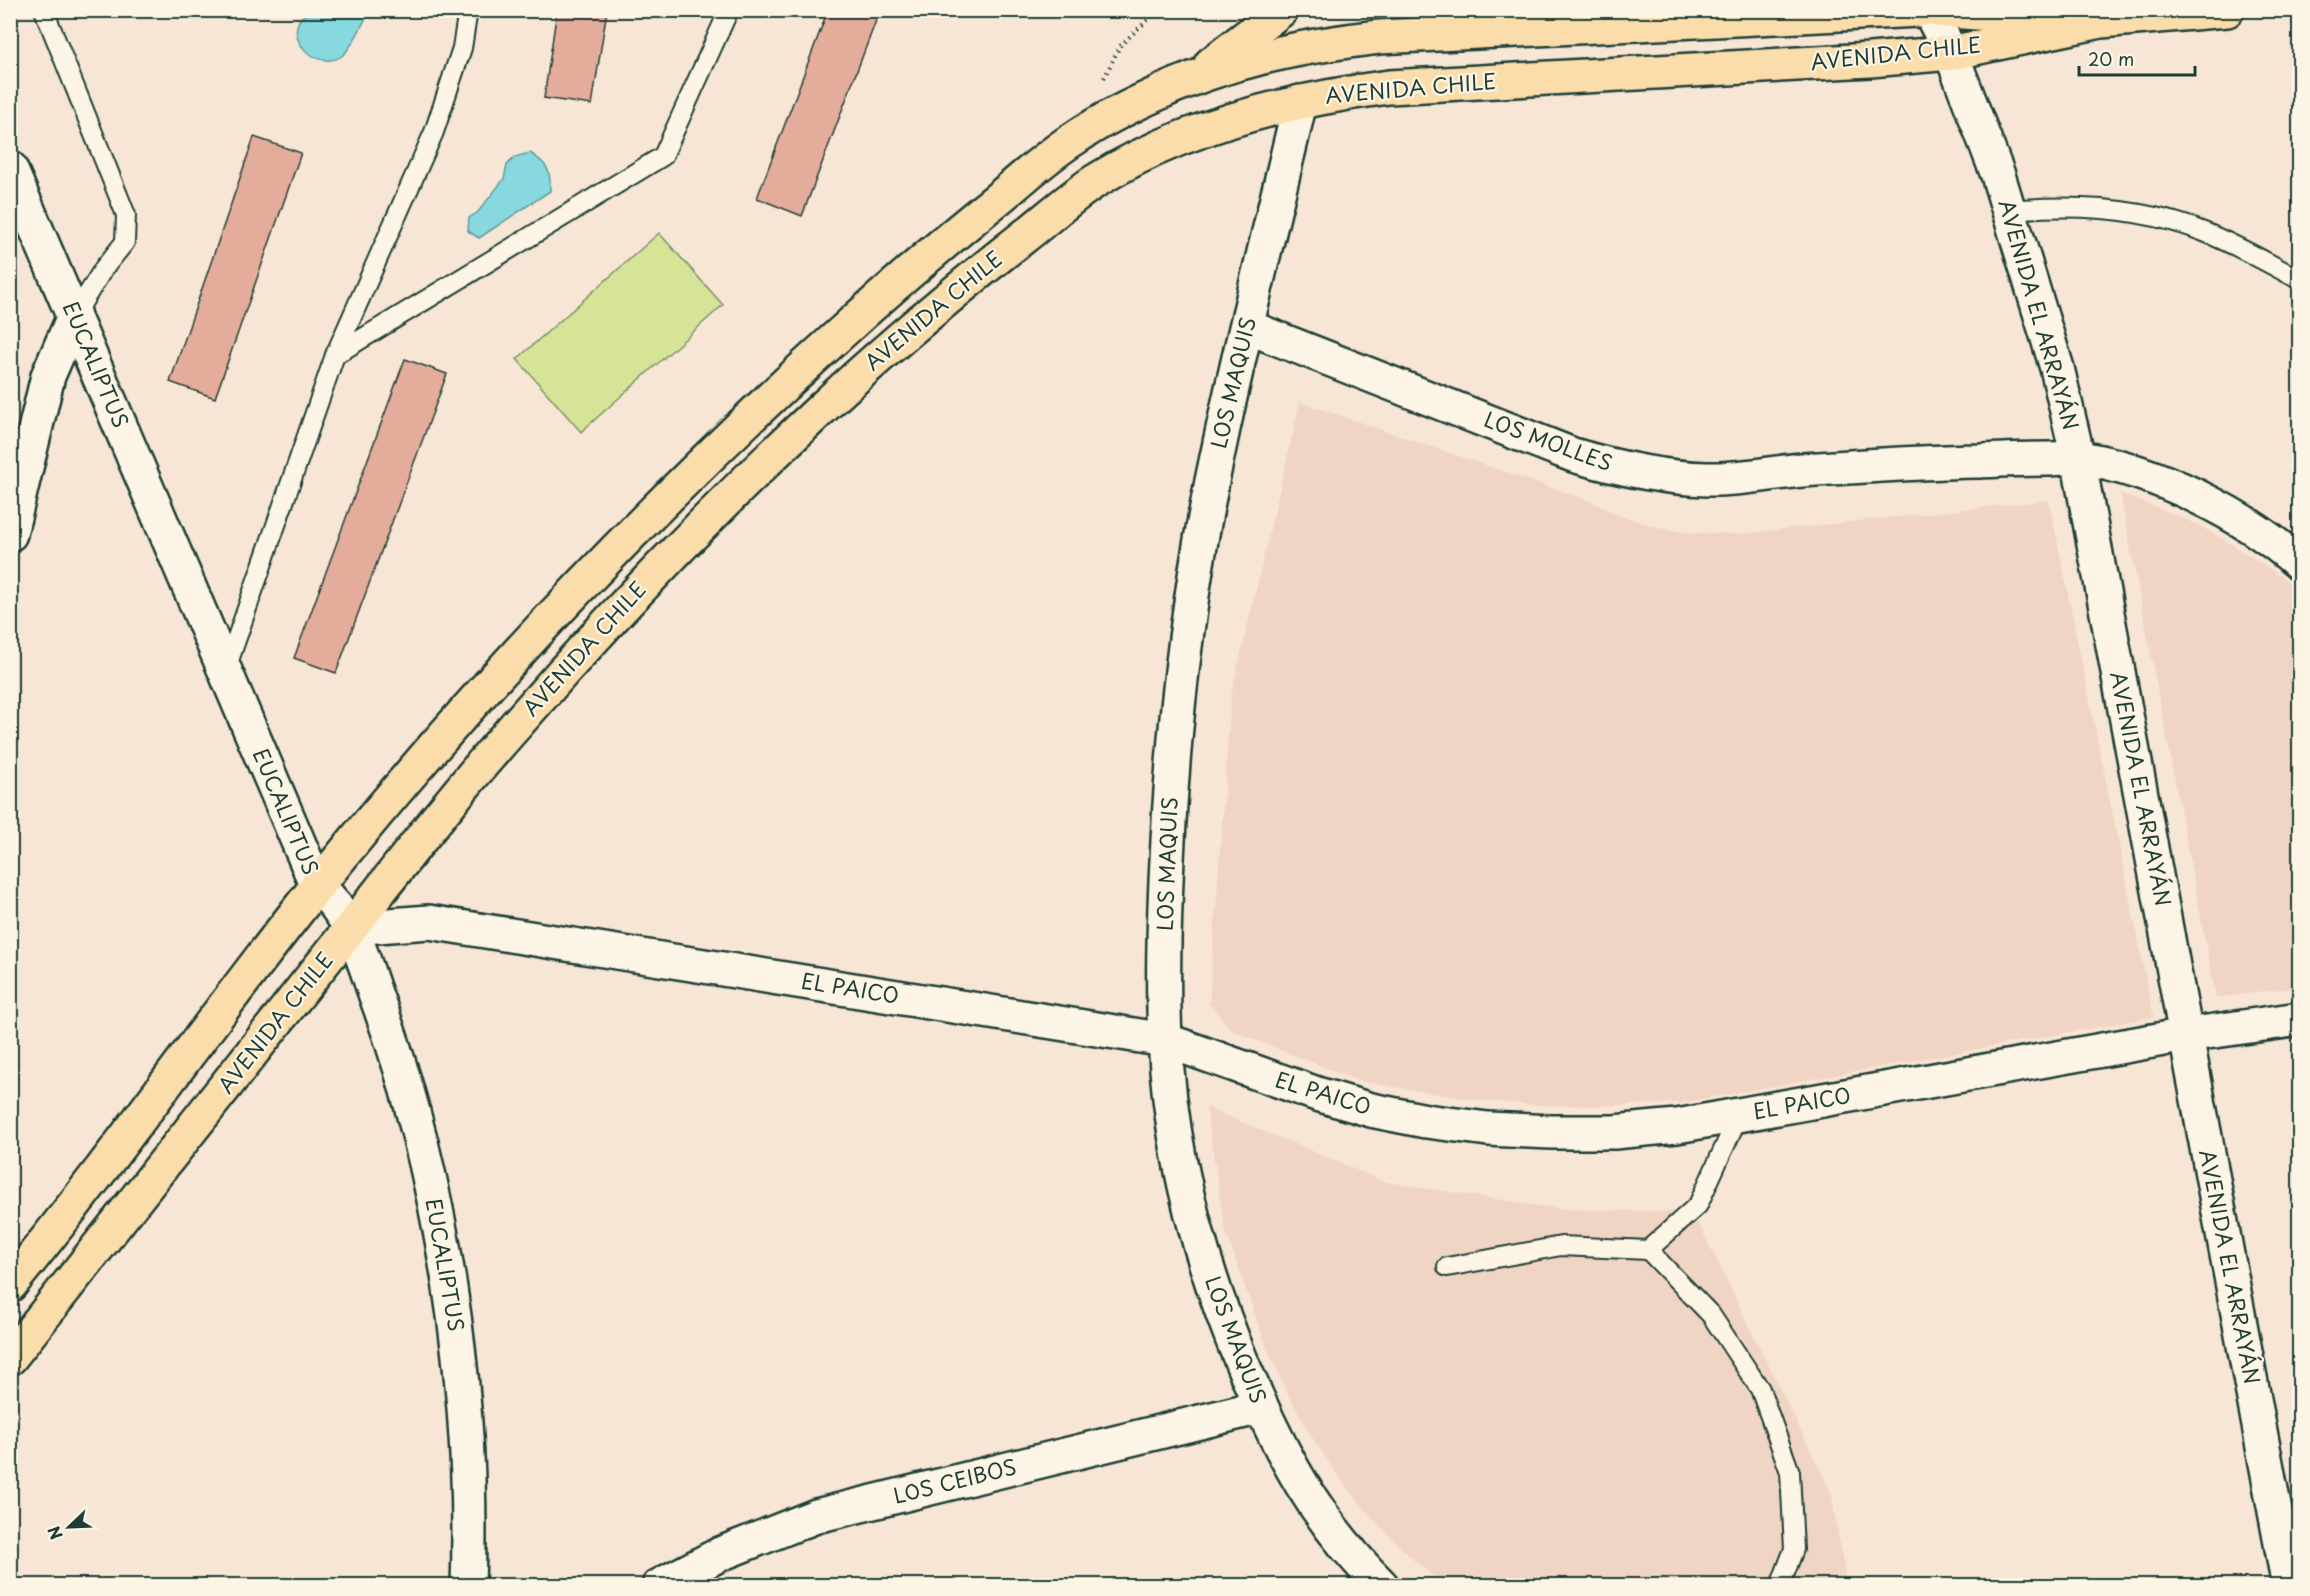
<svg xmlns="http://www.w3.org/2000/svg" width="2310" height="1596" font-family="'Playpen Sans',sans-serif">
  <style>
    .built { fill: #f1d5c4 }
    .green { fill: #d6e497; stroke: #7a9066; stroke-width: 1.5 }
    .water { fill: #88d9df; stroke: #5e9b9b; stroke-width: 1.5 }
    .building { fill: #e4ac9b; stroke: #1f3d34; stroke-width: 1.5 }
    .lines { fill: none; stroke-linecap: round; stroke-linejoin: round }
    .service-casing { stroke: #1f3d34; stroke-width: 22 }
    .minor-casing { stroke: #1f3d34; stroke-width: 38 }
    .tertiary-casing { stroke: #1f3d34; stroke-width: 38 }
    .secondary-casing { stroke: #1f3d34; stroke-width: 38 }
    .trunk-casing { stroke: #1f3d34; stroke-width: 38 }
    .path { stroke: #1f3d34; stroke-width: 4; stroke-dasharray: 1.5 4.5; stroke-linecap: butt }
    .service { stroke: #fcf5e5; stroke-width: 18 }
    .minor { stroke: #fcf5e5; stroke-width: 33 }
    .tertiary { stroke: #fcf5e5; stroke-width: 33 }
    .secondary { stroke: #fcf5e5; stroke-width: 33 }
    .trunk { stroke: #faddab; stroke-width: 33 }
    .labels { text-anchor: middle; stroke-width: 4.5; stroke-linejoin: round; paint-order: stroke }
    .street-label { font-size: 21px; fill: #1f3d34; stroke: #fcf5e5 }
  </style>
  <rect width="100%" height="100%" fill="#f7e6d6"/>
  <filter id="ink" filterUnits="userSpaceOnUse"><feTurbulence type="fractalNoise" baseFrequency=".0167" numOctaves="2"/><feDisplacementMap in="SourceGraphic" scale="12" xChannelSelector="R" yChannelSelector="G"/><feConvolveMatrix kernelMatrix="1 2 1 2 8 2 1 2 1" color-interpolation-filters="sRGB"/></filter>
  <g filter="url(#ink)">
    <g class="built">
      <path d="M1300,402L1588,500L1621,516L1657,527L1684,532L1740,534L2049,500L2154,1017L1681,1103L1607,1106L1533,1105L1474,1100L1358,1081L1233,1031L1209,1004L1231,695Z"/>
      <path d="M2120,493L2197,524L2233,545L2281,576L2299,591V987L2216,998Z"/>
      <path d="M1206,1107L1386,1182L1560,1209L1693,1212L1831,1492L1847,1585H1444L1409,1556L1373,1519L1340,1479L1311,1436L1285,1389L1264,1341L1225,1230Z"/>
    </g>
    <path class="green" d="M659,233L723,305L581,432L517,359Z"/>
    <g class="water">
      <path d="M311,11V10L370,11C363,22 352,48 343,55C322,72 285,44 300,19C302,16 308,13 311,11Z"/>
      <path d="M530,153C548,164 551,171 550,191L479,238L468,231L469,218L478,212L504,179L507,165L515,157Z"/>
    </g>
    <g class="building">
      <path d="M557,10H607L592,105L544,98Z"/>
      <path d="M828,10H880L802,216L757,198Z"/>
      <path d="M254,137L301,153L215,398L170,382Z"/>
      <path d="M405,359L447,374L336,673L294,658Z"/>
    </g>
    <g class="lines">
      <defs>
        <g id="service">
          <path d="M44,10L126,215L125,242L104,268L74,316"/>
          <path d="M2009,210C2075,204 2142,207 2204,232C2237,245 2268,263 2300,280"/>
          <path d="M335,355L663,156L729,10"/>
          <path d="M226,669L335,355L434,132L462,48L468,10"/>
          <path d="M1648,1250L1711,1315L1760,1389L1790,1472L1794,1549L1780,1586"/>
          <path d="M1447,1267L1561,1246L1648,1250L1698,1205L1739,1115"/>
        </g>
        <g id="minor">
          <path d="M1951,53L1998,175L2057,368L2078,458L2289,1586"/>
          <path d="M1300,102C1274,215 1244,329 1220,443C1190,580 1173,720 1167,860C1164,919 1162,979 1165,1039C1170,1152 1201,1266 1245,1370C1282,1456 1315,1519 1382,1586"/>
          <path d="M1248,327L1573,455C1617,468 1661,478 1707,479C1740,480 1770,473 1802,470C1861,466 1921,462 1980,461C2003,460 2025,459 2048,459C2058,459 2070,457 2080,458C2155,470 2243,513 2300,564"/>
          <path d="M10,534L48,376L74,316"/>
          <path d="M351,928L429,922L1165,1040L1317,1094L1371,1110L1426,1121L1488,1129L1552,1132H1614L1677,1126L2186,1035L2300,1019"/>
          <path d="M659,1586L720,1554L816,1516L1261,1407"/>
        </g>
        <path id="tertiary" d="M10,168L317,886C353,917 361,954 376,996C443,1177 475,1393 468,1586"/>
        <path id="secondary" d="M1929,10L1951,53"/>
        <g id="trunk">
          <path d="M1936,10L2060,19"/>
          <path d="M1211,64L1281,10"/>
          <path d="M10,1285C117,1155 213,1016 318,885C477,688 653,503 841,333C888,290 936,249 985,209C1015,186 1043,158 1075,138C1098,122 1124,109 1150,97C1222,62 1300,46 1379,37L1919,10"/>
          <path d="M10,1358C112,1230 214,1102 315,973C379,893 441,810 509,733C606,621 708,515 816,414C882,352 950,295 1021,239C1046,220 1070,197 1097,180C1182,127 1290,100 1389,87L1870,60L1951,53L2101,21L2227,10"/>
        </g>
      </defs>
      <use href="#service" class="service-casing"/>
      <use href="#minor" class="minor-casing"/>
      <use href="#tertiary" class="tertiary-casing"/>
      <use href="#secondary" class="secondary-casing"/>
      <use href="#trunk" class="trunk-casing"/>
      <path class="path" d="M1104,78L1120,46L1158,10"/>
      <use href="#service" class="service"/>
      <use href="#minor" class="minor"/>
      <use href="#tertiary" class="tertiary"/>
      <use href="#secondary" class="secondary"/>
      <use href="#trunk" class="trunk"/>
    </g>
  </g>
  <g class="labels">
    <g class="street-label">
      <text transform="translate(1896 54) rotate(-6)" y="7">AVENIDA CHILE</text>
      <text transform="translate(1411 89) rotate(-5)" y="7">AVENIDA CHILE</text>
      <text transform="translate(934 311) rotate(-40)" y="7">AVENIDA CHILE</text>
      <text transform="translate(2038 315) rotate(74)" y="7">AVENIDA EL ARRAYÁN</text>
      <text transform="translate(95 365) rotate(67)" y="7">EUCALIPTUS</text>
      <text transform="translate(1234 383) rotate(-77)" y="7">LOS MAQUIS</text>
      <text transform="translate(1548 442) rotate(20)" y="7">LOS MOLLES</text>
      <text transform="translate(585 649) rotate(-48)" y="7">AVENIDA CHILE</text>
      <text transform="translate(2140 789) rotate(79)" y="7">AVENIDA EL ARRAYÁN</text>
      <text transform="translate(285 812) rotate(67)" y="7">EUCALIPTUS</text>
      <text transform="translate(1168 864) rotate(-88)" y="7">LOS MAQUIS</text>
      <text transform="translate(850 989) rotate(9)" y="7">EL PAICO</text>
      <text transform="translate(276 1023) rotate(-52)" y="7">AVENIDA CHILE</text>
      <text transform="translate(1323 1094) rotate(17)" y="7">EL PAICO</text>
      <text transform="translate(1802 1104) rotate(-10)" y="7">EL PAICO</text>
      <text transform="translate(444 1265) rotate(80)" y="7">EUCALIPTUS</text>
      <text transform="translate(2229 1267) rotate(79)" y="7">AVENIDA EL ARRAYÁN</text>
      <text transform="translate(1235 1340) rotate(69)" y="7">LOS MAQUIS</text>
      <text transform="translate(955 1482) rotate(-14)" y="7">LOS CEIBOS</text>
    </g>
  </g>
  <rect width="2310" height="1596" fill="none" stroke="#fcf5e5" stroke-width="36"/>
  <rect x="18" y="18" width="2274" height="1560" fill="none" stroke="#1f3d34" stroke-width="2" filter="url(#ink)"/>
  <g transform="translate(69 1527) rotate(247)" stroke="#fcf5e5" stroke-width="4.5" paint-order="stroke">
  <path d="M0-4.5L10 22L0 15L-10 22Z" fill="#1f3d34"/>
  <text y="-9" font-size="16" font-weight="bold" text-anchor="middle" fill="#1f3d34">N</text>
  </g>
  <path d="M2079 66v9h116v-9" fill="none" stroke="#1f3d34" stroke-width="3"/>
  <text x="2088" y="66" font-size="18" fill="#1f3d34" stroke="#fcf5e5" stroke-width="4.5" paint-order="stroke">20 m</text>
</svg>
